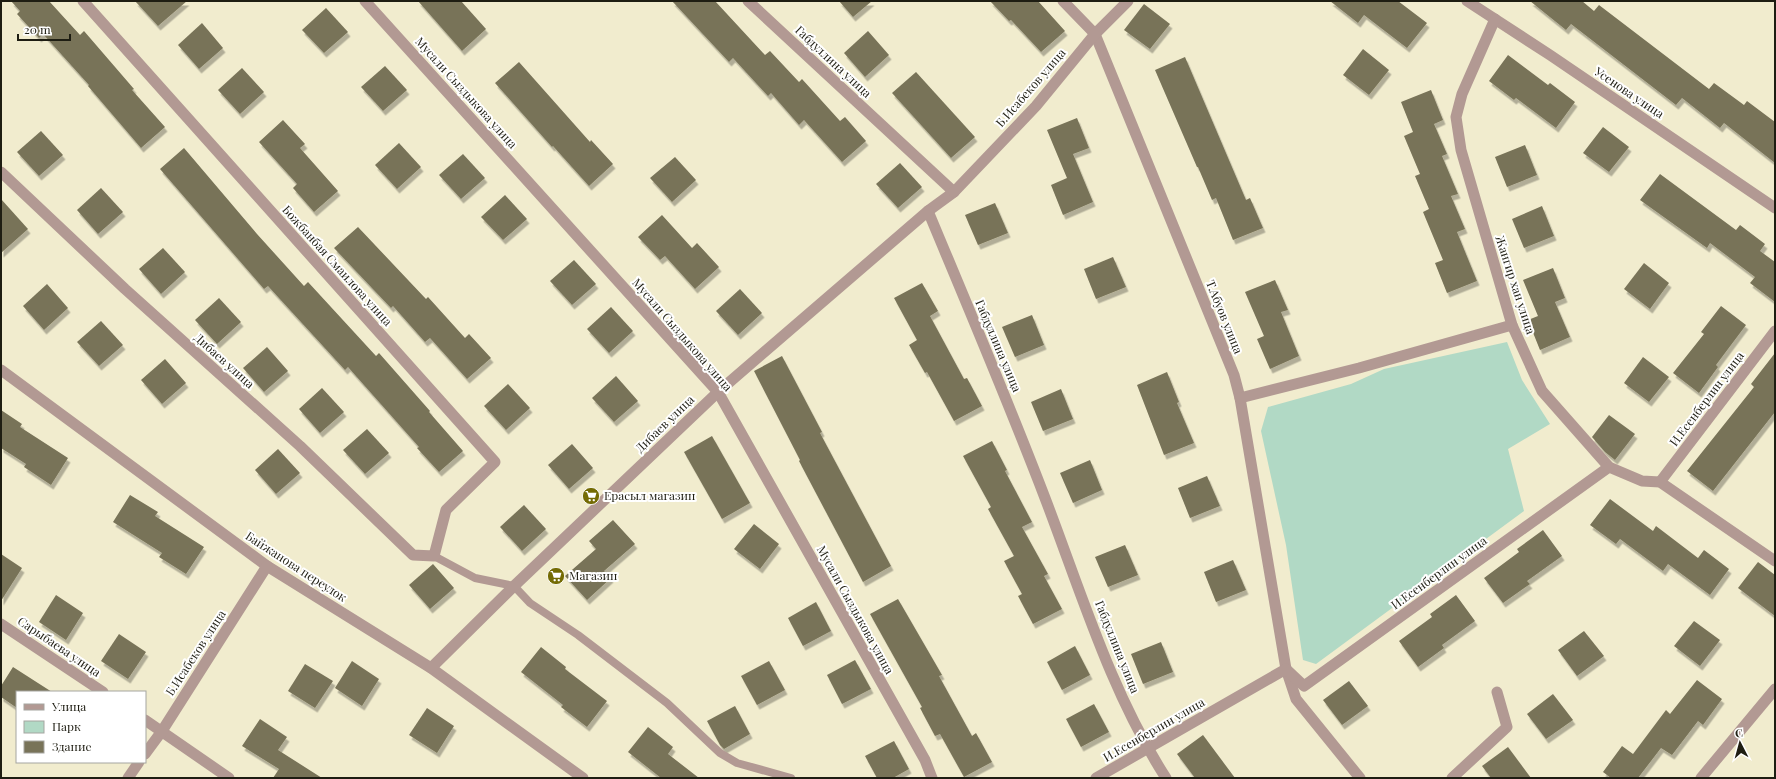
<svg xmlns="http://www.w3.org/2000/svg" width="1776" height="779" font-family="'Playfair Display',serif">
  <style>
    .green { fill: #b1d9c5 }
    .building { fill: #787358; filter: url(#shadow) }
    .lines { fill: none; stroke-linecap: round; stroke-linejoin: round }
    .service { stroke: #b29993; stroke-width: 8 }
    .minor { stroke: #b29993; stroke-width: 11 }
    .labels { text-anchor: middle; stroke-width: 4; stroke-linejoin: round; paint-order: stroke }
    .street-label { font-size: 12px; fill: #1e1d12; stroke: #fff }
    .poi-label { font-size: 12px; fill: #1e1d12; stroke: #fff; text-anchor: start }
  </style>
  <defs>
    <filter id="shadow"><feDropShadow dx="2.5" dy="4.5" stdDeviation="0" flood-color="#0004"/></filter>
  </defs>
  <rect width="100%" height="100%" fill="#f1ecce"/>
  <path class="green" d="M1507,342L1522,380L1550,424L1508,449L1524,511L1316,664L1303,660L1286,545L1261,431L1268,407L1351,384L1384,369Z"/>
  <g class="building">
    <path d="M11,1H49L80,35L84,31L134,89L132,90L165,127L141,148L88,86L89,85L43,34L39,38L17,14L20,11Z"/>
    <path d="M135,1H187L158,26Z"/>
    <path d="M418,1H461L486,29L462,51Z"/>
    <path d="M672,1H715L765,55L770,51L799,82L802,79L840,121L845,117L866,141L842,162L804,120L799,125L771,93L768,96L733,58L729,62Z"/>
    <path d="M839,1H872L853,17Z"/>
    <path d="M990,1H1038L1065,31L1041,52L1011,20L1009,21Z"/>
    <path d="M1330,1H1398L1427,23L1407,48L1364,15L1358,23Z"/>
    <path d="M1530,1H1582L1594,11L1599,5L1709,89L1714,83L1744,105L1747,101L1775,122V163L1724,123L1720,128L1682,98L1676,105L1571,24L1566,30Z"/>
    <path d="M1144,4L1170,24L1150,49L1124,30Z"/>
    <path d="M326,8L348,32L324,53L302,30Z"/>
    <path d="M202,23L223,48L199,69L178,45Z"/>
    <path d="M868,31L889,55L865,77L844,53Z"/>
    <path d="M1363,49L1389,70L1369,95L1343,75Z"/>
    <path d="M1508,55L1548,85L1550,83L1575,102L1556,128L1516,98L1514,100L1489,81Z"/>
    <path d="M1185,57L1246,200L1250,198L1263,228L1233,240L1216,198L1212,200L1198,167H1197L1155,70Z"/>
    <path d="M519,62L590,142L591,140L613,164L589,186L553,146L552,147L495,83Z"/>
    <path d="M385,66L407,90L383,111L361,87Z"/>
    <path d="M242,68L264,92L240,114L218,90Z"/>
    <path d="M916,72L975,137L951,158L892,93Z"/>
    <path d="M1431,90L1443,120L1434,124L1447,154L1442,156L1458,194L1451,196L1465,229L1457,232L1477,281L1447,293L1435,263L1443,260L1423,212L1429,209L1415,176L1420,174L1404,136L1413,132L1401,102Z"/>
    <path d="M1077,118L1089,148L1073,154L1093,202L1063,215L1051,185L1067,178L1047,130Z"/>
    <path d="M283,120L305,144L300,148L338,191L314,212L293,188L297,184L259,142Z"/>
    <path d="M1603,127L1629,147L1609,172L1583,153Z"/>
    <path d="M41,131L63,155L39,176L17,152Z"/>
    <path d="M399,143L421,167L397,189L375,165Z"/>
    <path d="M1525,145L1537,175L1507,187L1495,157Z"/>
    <path d="M184,148L257,234L304,286L308,282L376,356L379,353L430,411L429,412L463,451L439,472L417,448L419,447L348,367L345,370L268,286L264,289L160,169Z"/>
    <path d="M463,154L485,178L461,199L439,175Z"/>
    <path d="M675,157L696,180L672,202L650,178Z"/>
    <path d="M900,163L922,187L898,208L876,184Z"/>
    <path d="M1660,174L1736,230L1740,225L1765,244L1760,251L1775,262V302L1750,283L1755,277L1710,243L1707,248L1640,200Z"/>
    <path d="M101,188L123,212L98,234L77,210Z"/>
    <path d="M505,195L527,219L503,240L481,217Z"/>
    <path d="M1,199L28,229L1,253Z"/>
    <path d="M995,203L1008,233L978,245L965,215Z"/>
    <path d="M1542,206L1554,236L1524,248L1512,219Z"/>
    <path d="M662,215L692,248L697,243L719,267L695,289L665,256L660,260L638,237Z"/>
    <path d="M358,227L426,299L428,297L465,338L469,334L491,358L467,379L430,338L425,342L393,306L391,308L334,248Z"/>
    <path d="M163,248L185,272L161,294L139,269Z"/>
    <path d="M1113,257L1126,287L1096,299L1084,269Z"/>
    <path d="M574,260L596,284L572,305L550,281Z"/>
    <path d="M1644,263L1669,283L1650,309L1624,289Z"/>
    <path d="M1553,268L1565,298L1555,302L1570,337L1540,350L1528,320L1538,316L1523,280Z"/>
    <path d="M1275,280L1288,310L1281,312L1299,356L1270,369L1257,339L1264,336L1245,292Z"/>
    <path d="M922,283L938,311L930,316L964,379L967,378L982,406L954,421L927,372L925,373L909,345L917,340L894,298Z"/>
    <path d="M47,284L68,308L44,330L23,306Z"/>
    <path d="M740,289L762,313L738,335L716,311Z"/>
    <path d="M219,298L241,322L217,344L195,320Z"/>
    <path d="M1721,306L1746,325L1716,365L1718,367L1699,393L1673,373L1704,334L1701,332Z"/>
    <path d="M611,307L633,331L609,353L587,329Z"/>
    <path d="M1032,315L1044,345L1015,357L1002,327Z"/>
    <path d="M101,321L123,345L99,366L77,342Z"/>
    <path d="M267,347L288,371L264,392L243,368Z"/>
    <path d="M1775,353V412L1713,491L1687,471L1754,387L1751,384Z"/>
    <path d="M782,356L822,432L820,433L891,566L863,582L799,461L800,460L754,371Z"/>
    <path d="M1643,357L1669,377L1649,402L1624,383Z"/>
    <path d="M165,359L186,383L162,404L141,380Z"/>
    <path d="M1167,372L1179,402L1177,403L1194,443L1164,455L1137,385Z"/>
    <path d="M616,376L638,401L614,422L592,398Z"/>
    <path d="M508,384L530,408L506,430L484,406Z"/>
    <path d="M322,388L344,412L320,433L299,409Z"/>
    <path d="M1061,389L1073,419L1043,431L1031,402Z"/>
    <path d="M1,410L22,424L20,427L68,458L51,485L24,467L26,464L1,448Z"/>
    <path d="M1609,415L1635,434L1615,460L1605,452L1592,437Z"/>
    <path d="M367,429L389,453L365,474L343,450Z"/>
    <path d="M712,436L750,503L722,519L684,452Z"/>
    <path d="M992,441L1007,470L1005,471L1032,522L1022,527L1048,574L1044,576L1062,609L1033,624L1018,596L1022,594L1004,561L1014,556L988,509L991,507L963,456Z"/>
    <path d="M572,444L593,468L569,489L548,465Z"/>
    <path d="M278,449L300,473L276,494L255,470Z"/>
    <path d="M1090,460L1102,490L1073,503L1060,473Z"/>
    <path d="M1207,476L1220,506L1190,518L1178,488Z"/>
    <path d="M130,495L158,512L155,516L204,547L186,574L159,557L162,553L113,522Z"/>
    <path d="M1610,499L1653,531L1656,526L1698,558L1704,550L1729,569L1710,595L1668,564L1663,571L1620,539L1616,544L1590,525Z"/>
    <path d="M524,505L546,529L522,551L500,527Z"/>
    <path d="M613,520L635,544L604,571L611,578L587,600L565,576L596,549L589,541Z"/>
    <path d="M754,524L779,544L760,569L734,549Z"/>
    <path d="M1543,530L1562,556L1527,581L1530,584L1503,603L1484,578L1519,552L1517,549Z"/>
    <path d="M1125,545L1138,575L1108,587L1095,557Z"/>
    <path d="M1,554L22,568L1,601Z"/>
    <path d="M1233,560L1246,590L1216,602L1204,572Z"/>
    <path d="M1758,562L1775,575V616L1738,588Z"/>
    <path d="M433,564L454,588L430,609L409,585Z"/>
    <path d="M56,595L83,613L66,640L39,622Z"/>
    <path d="M1456,595L1475,621L1442,645L1444,648L1418,667L1399,641L1432,617L1430,614Z"/>
    <path d="M898,599L942,675L939,676L972,736L976,733L992,762L964,777L940,734L935,736L920,708L922,707L870,614Z"/>
    <path d="M816,602L831,631L803,646L788,618Z"/>
    <path d="M1694,621L1720,640L1700,666L1674,646Z"/>
    <path d="M1584,631L1604,656L1577,676L1558,650Z"/>
    <path d="M119,634L146,652L128,679L101,661Z"/>
    <path d="M1161,642L1173,672L1143,684L1131,654Z"/>
    <path d="M1075,646L1090,675L1062,690L1047,662Z"/>
    <path d="M541,647L566,667L565,669L607,701L587,727L561,707L563,705L521,672Z"/>
    <path d="M855,660L871,689L842,704L827,675Z"/>
    <path d="M352,661L379,679L362,706L335,688Z"/>
    <path d="M769,661L785,690L757,705L741,676Z"/>
    <path d="M305,664L333,681L315,708L288,691Z"/>
    <path d="M13,667L52,692H17V708L1,697V686Z"/>
    <path d="M1697,680L1722,699L1703,725L1698,721L1672,755L1661,748L1638,778H1611L1603,772L1622,746L1633,754L1666,710L1670,714Z"/>
    <path d="M1349,681L1368,706L1342,725L1323,700Z"/>
    <path d="M1553,694L1573,720L1546,739L1527,714Z"/>
    <path d="M1094,704L1109,732L1081,747L1066,719Z"/>
    <path d="M735,706L750,734L724,749L720,745L707,721Z"/>
    <path d="M427,708L454,726L437,753L409,735Z"/>
    <path d="M260,719L287,737L278,750L322,778H273L279,769L242,746Z"/>
    <path d="M648,727L673,747L668,754L699,778H661L628,752Z"/>
    <path d="M1203,735L1235,778H1195L1177,754Z"/>
    <path d="M894,741L909,769L893,778H877L865,756Z"/>
    <path d="M1508,747L1531,778H1491L1482,766Z"/>
  </g>
  <g class="lines">
    <path class="service" d="M434,556L475,578L514,586L530,603L578,635L667,703L720,753L737,763L791,778"/>
    <g class="minor">
      <path d="M365,1L718,392L925,760L932,778"/>
      <path d="M748,1L954,192L928,211C968,307 1008,401 1045,498C1081,592 1111,693 1166,778"/>
      <path d="M1063,1L1095,34L1234,375L1240,398L1286,669L1296,699L1360,778"/>
      <path d="M1467,1L1550,55L1775,208"/>
      <path d="M1495,19L1462,94L1456,117L1461,150L1512,325L1542,391L1609,467L1642,481L1660,482L1775,561"/>
      <path d="M1,172L125,289L300,446L413,555L434,556L446,510L495,462L83,1"/>
      <path d="M954,192L1036,106L1095,34L1128,1"/>
      <path d="M1,370L267,566L431,668L583,778"/>
      <path d="M1240,398L1359,368L1512,325"/>
      <path d="M1660,482L1775,331"/>
      <path d="M1,624L103,692"/>
      <path d="M431,668L514,586L718,392L928,211"/>
      <path d="M145,720L229,778"/>
      <path d="M145,754L162,731L267,566"/>
      <path d="M128,778L139,762"/>
      <path d="M1096,778L1286,669L1304,686L1609,467"/>
      <path d="M1452,778L1507,727L1497,692"/>
      <path d="M1701,778L1775,689"/>
    </g>
  </g>
  <defs>
    <symbol id="supermarket-disc" viewBox="-11 -11 22 22"><circle r="9.5" fill="#746b04" stroke="#fff"/><path d="M-6-5.5h2.5l.6 2H6L4.5 2H-2.5L-4.4-4H-6ZM-1.5 3.2a1.3 1.3 0 1 0 .1 0ZM3 3.2a1.3 1.3 0 1 0 .1 0Z" fill="#fff"/></symbol>
  </defs>
  <g fill-rule="evenodd">
    <use href="#supermarket-disc" x="581" y="486" width="20" height="20"/>
    <use href="#supermarket-disc" x="546" y="566" width="20" height="20"/>
  </g>
  <g class="labels">
    <g class="street-label">
      <text transform="translate(833 62) rotate(43)" y="4">Габдуллина улица</text>
      <text transform="translate(1031 88) rotate(-49)" y="4">Б.Исабеков улица</text>
      <text transform="translate(466 93) rotate(48)" y="4">Мусали Сыздыкова улица</text>
      <text transform="translate(1629 93) rotate(34)" y="4">Усенова улица</text>
      <text transform="translate(337 266) rotate(48)" y="4">Божбанбая Смаилова улица</text>
      <text transform="translate(1515 285) rotate(72)" y="4">Жангир хан улица</text>
      <text transform="translate(1224 317) rotate(68)" y="4">Т.Абуов улица</text>
      <text transform="translate(682 335) rotate(49)" y="4">Мусали Сыздыкова улица</text>
      <text transform="translate(998 346) rotate(67)" y="4">Габдуллина улица</text>
      <text transform="translate(224 361) rotate(42)" y="4">Дибаев улица</text>
      <text transform="translate(1707 399) rotate(-53)" y="4">И.Есенберлин улица</text>
      <text transform="translate(665 424) rotate(-44)" y="4">Дибаев улица</text>
      <text transform="translate(296 567) rotate(33)" y="4">Байжанова переулок</text>
      <text transform="translate(1439 573) rotate(-36)" y="4">И.Есенберлин улица</text>
      <text transform="translate(855 610) rotate(61)" y="4">Мусали Сыздыкова улица</text>
      <text transform="translate(59 647) rotate(34)" y="4">Сарыбаева улица</text>
      <text transform="translate(1117 647) rotate(68)" y="4">Габдуллина улица</text>
      <text transform="translate(196 653) rotate(-57)" y="4">Б.Исабеков улица</text>
      <text transform="translate(1154 730) rotate(-30)" y="4">И.Есенберлин улица</text>
    </g>
    <g class="poi-label">
      <text x="604" y="500">Ерасыл магазин</text>
      <text x="569" y="580">Магазин</text>
    </g>
  </g>
  <rect width="1776" height="779" fill="none" stroke="#1e1d12" stroke-width="4"/>
  <rect x="16" y="691" width="130" height="72" fill="#ffffff" stroke="#a5a5a0"/>
  <rect x="24" y="704" width="20" height="6" fill="#b29993" stroke="#a5a5a0"/>
  <text x="52" y="711" font-size="12" fill="#1e1d12">Улица</text>
  <rect x="24" y="721" width="20" height="12" fill="#b1d9c5" stroke="#a5a5a0"/>
  <text x="52" y="731" font-size="12" fill="#1e1d12">Парк</text>
  <rect x="24" y="741" width="20" height="12" fill="#787358" stroke="#a5a5a0"/>
  <text x="52" y="751" font-size="12" fill="#1e1d12">Здание</text>
  <g transform="translate(1740 743) rotate(354)" stroke="#ffffff" stroke-width="3" paint-order="stroke">
  <path d="M0-3L7 15L0 10L-7 15Z" fill="#1e1d12"/>
  <text y="-6" font-size="11" font-weight="bold" text-anchor="middle" fill="#1e1d12">С</text>
  </g>
  <path d="M18 34v6h52v-6" fill="none" stroke="#1e1d12" stroke-width="2"/>
  <text x="24" y="34" font-size="12" fill="#1e1d12" stroke="#ffffff" stroke-width="3" paint-order="stroke">20 m</text>
</svg>
